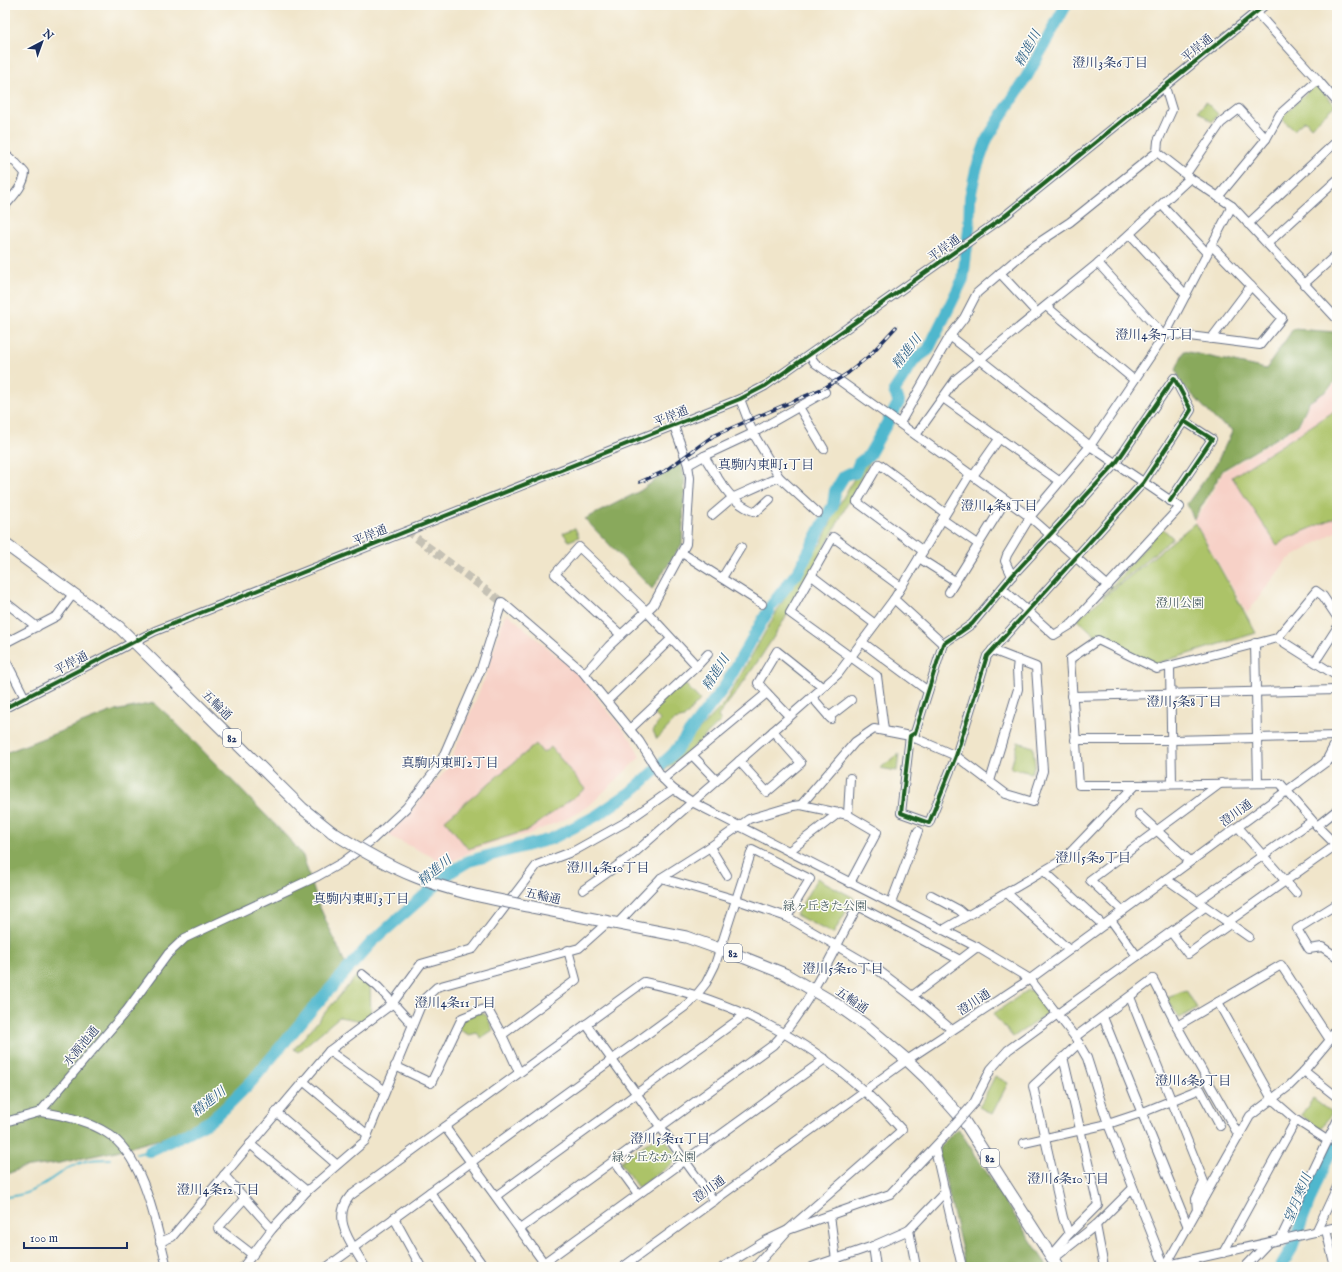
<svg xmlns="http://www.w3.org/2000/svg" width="1342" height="1272" font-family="'IM FELL English','Noto Serif JP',serif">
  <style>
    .built { fill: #f7d1c7 }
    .green { fill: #acc368; stroke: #647963 }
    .forest { fill: #89a95c; stroke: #526c5d }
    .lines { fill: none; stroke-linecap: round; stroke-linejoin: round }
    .stream { stroke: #4fb7cd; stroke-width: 2 }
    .river { stroke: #4fb7cd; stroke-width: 12 }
    .minor-tunnel { stroke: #c5c1b4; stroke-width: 8; stroke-dasharray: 8 4; stroke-linecap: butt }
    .minor-casing { stroke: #666f84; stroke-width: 10 }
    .major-casing { stroke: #666f84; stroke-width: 13 }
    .minor { stroke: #fff; stroke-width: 8 }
    .major { stroke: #fff; stroke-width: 11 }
    .rail-casing { stroke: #1b2f5e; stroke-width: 3.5 }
    .rail { stroke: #fdfcf7; stroke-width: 2; stroke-dasharray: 6; stroke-linecap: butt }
    .minor-bridge-casing { stroke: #666f84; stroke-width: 10; stroke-linecap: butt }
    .major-bridge-casing { stroke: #666f84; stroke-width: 13; stroke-linecap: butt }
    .minor-bridge { stroke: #fff; stroke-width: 8 }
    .major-bridge { stroke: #fff; stroke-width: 11 }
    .cycleway-casing { stroke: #fdfcf7; stroke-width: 6 }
    .cycleway { stroke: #1b5e20; stroke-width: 4 }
    .labels { text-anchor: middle; stroke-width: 3; stroke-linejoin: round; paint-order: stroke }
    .shield { fill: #fdfcf7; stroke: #5f6c8c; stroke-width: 1 }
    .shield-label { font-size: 11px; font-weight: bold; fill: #1b2f5e }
    .street-label { font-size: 12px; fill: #1b2f5e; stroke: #fdfcf7 }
    .park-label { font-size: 12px; fill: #465b61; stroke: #fdfcf7 }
    .water-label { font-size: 13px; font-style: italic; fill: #2d5f85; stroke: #fdfcf7 }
    .neighbourhood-label { font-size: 13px; fill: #1b2f5e; stroke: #fdfcf7 }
  </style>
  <rect width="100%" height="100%" fill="#fdfcf7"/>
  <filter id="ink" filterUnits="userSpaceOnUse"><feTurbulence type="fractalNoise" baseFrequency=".025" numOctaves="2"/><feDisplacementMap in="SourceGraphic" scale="8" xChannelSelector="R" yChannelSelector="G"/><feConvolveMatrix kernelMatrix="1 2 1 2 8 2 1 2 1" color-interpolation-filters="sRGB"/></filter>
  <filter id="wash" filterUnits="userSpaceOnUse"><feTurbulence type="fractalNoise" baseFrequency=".012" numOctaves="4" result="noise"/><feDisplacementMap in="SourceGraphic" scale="16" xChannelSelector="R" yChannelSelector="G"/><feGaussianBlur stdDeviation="0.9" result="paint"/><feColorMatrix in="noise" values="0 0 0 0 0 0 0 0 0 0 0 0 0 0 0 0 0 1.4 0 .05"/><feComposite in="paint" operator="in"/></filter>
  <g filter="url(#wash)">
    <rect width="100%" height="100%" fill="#f0e5ca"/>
    <g class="built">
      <path d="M1337,382V531L1287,560L1247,613L1194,520L1204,508L1223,472L1299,426L1310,402L1325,393Z"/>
      <path d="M508,614L578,674L633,742L640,757L591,804L570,817L529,834L501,840L478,848L447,864L387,835L399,825L447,769L488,670L504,616Z"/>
    </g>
    <g class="green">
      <path d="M1315,84L1335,105L1311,127L1305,120L1294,130L1281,118Z"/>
      <path d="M1206,102L1218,114L1212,122L1198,111Z"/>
      <path d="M1333,412L1337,418V517L1288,538L1277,545L1232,477Z"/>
      <path d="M888,419L893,422C866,466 844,512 819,558C790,613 757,667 718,716L721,721L681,759L665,770L663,767L724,704L811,552L821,544L835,512Z"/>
      <path d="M1195,523L1256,633L1155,664L1097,637L1077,619Z"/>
      <path d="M575,528L579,537L569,541L563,533Z"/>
      <path d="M1162,528L1173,538L1102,597Z"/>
      <path d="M682,681L700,700L684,718L675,720L657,739L653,731L660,720L650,710Z"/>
      <path d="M1018,742L1033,747L1035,765L1031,773L1011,768Z"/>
      <path d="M536,744L543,753L551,747L585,789L529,830L468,849L445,820Z"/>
      <path d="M899,754L897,771L880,768Z"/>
      <path d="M817,878L854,898L833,934L796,915Z"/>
      <path d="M358,974L370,985L371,1015L363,1021L339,1017L298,1052L294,1049Z"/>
      <path d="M1028,990L1034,991L1048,1010L1046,1015L1013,1037L993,1014Z"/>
      <path d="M1186,990L1197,1008L1180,1018H1178L1167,997Z"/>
      <path d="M481,1012L487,1016L493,1030L481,1038L477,1033L469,1035L458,1029L463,1019Z"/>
      <path d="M995,1076L1008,1083L992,1114L979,1107Z"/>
      <path d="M1313,1099L1332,1113L1320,1129L1301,1115Z"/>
      <path d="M661,1133L679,1159L638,1188L620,1162Z"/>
    </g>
    <g class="forest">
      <path d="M1293,329L1337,332V380L1325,392L1309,402L1298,425L1223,470L1194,519L1187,504L1216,464L1233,430L1217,421L1181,383L1176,369L1184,351L1266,369Z"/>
      <path d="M680,462L685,478L682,544L652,589L585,519L640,491Z"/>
      <path d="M154,703L170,717L292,842L303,856L318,903L346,965L247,1082L209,1117L182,1133L116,1151L60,1163L22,1168L5,1175V753L110,712Z"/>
      <path d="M958,1128L1048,1267H966L939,1153V1148Z"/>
    </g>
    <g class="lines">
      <g class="stream">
        <path d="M136,1154L149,1151"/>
        <path d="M5,1197C43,1195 53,1170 86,1161C93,1159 102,1159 110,1159"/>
      </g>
      <g class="river">
        <path d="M149,1151L191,1131L210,1121L224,1109L252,1081L314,1007L372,942L451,872L469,861L551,839L596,816L631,792L673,754L725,686L771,606L799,570L833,505L835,491L844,476L850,473H855L859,463L869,455L899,402L894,391L915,359L928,350L963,279L969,229L970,197L976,170L987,139L1027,76L1066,5"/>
        <path d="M1281,1267L1291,1250L1319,1176L1337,1138"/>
      </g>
    </g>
  </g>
  <g filter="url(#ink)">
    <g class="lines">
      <path class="minor-tunnel" d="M407,531L502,602"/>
      <defs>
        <g id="minor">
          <path d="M1256,12L1318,80"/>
          <path d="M1157,152L1158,141L1172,110L1165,87"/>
          <path d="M5,154L16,163L25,173C24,186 12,197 5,206"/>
          <path d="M1186,174L1221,123L1239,109L1266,139"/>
          <path d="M1218,197L1266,139L1280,114L1318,80L1336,101L1337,99"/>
          <path d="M1162,205L1207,253"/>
          <path d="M1248,224L1337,141"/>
          <path d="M1130,234L1186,295"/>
          <path d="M1268,243L1337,180"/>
          <path d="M1098,263L1164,336"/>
          <path d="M1000,273L1037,313"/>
          <path d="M1305,283L1337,254"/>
          <path d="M1046,306L1134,380"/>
          <path d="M1166,333L1260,345L1282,318L1211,245"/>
          <path d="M950,336L964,318L977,293L1026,251L1070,222L1157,152L1190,178L1232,206L1337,319"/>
          <path d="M1211,339L1251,286"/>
          <path d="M810,356L815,363L1030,517L1108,586"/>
          <path d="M943,398L1059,481"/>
          <path d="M799,407L824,449"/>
          <path d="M900,423L950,336L1090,446L1180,507L1072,624L1054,635L1003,589"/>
          <path d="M916,435L956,379L1098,263L1190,178"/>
          <path d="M704,456L753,433L825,392"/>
          <path d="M688,465L704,456C718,478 730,504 756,512L770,499"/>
          <path d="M973,476L999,439"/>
          <path d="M779,477L818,513"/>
          <path d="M1170,501L1212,439L1184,421L1143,483L987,656L956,756L929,823L901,813L910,736L915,733L943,644L972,624L1012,576L1116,463L1174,378L1191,410L1184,421"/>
          <path d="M712,515L732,498L779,477L753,433L740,399"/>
          <path d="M942,519L978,544"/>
          <path d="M923,551L857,502L879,464L945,513"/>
          <path d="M682,553L762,604"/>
          <path d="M919,558L955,581"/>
          <path d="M812,576L875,624"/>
          <path d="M1012,576L1005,561L1007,555L1030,517L1090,446L1166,333L1232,206"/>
          <path d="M722,578L741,547"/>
          <path d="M949,592L1006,500"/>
          <path d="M894,599L943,644"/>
          <path d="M5,602L37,627"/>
          <path d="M621,635L555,574L579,547L647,612L697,666L630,729"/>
          <path d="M1277,638L1316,591L1323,596L1337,617"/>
          <path d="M862,642L928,691"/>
          <path d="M5,643L57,616L73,594"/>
          <path d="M1255,643L1258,783"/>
          <path d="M5,659L25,698"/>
          <path d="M1315,662L1337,628"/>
          <path d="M697,666L708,654"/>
          <path d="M1170,667L1172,783"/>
          <path d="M585,673L609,646L653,605L686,544L690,478L688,465L674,426"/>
          <path d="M767,693L789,716"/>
          <path d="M1072,696L1337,690"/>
          <path d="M812,697L831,719"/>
          <path d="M607,701L671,639"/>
          <path d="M5,708L155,631L740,399L765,386L1001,219L1265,5"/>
          <path d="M829,717L851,700"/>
          <path d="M884,730L877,676L790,613L833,537L901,587"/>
          <path d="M1075,740H1172L1337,736"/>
          <path d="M693,756L716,780"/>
          <path d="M739,761L767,792L801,763L773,731"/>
          <path d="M1326,761L1337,740"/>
          <path d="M663,779L767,693L758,683L777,651L822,687"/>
          <path d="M990,781L1018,689L1017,669L1018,660"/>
          <path d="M1135,785H1079L1070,659L1098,640L1157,669L1277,638L1337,676"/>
          <path d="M801,805L855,742L874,729L910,736L956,756L1006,794L1033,802L1043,771L1036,667L992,650"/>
          <path d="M1139,814L1190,861"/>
          <path d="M848,815L850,778"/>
          <path d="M1238,827L1296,893"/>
          <path d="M710,847L727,875"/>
          <path d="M789,851L840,812"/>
          <path d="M1044,871L1103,925"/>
          <path d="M661,878L737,900L787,917L878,970L912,996L952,1030"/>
          <path d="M1166,879L1249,937"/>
          <path d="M583,890L631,856L838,674L894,599L970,474"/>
          <path d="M1007,893L1069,950"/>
          <path d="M931,895L959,910L966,916"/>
          <path d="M1198,901L1312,821"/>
          <path d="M891,903L918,831"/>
          <path d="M1337,904L1297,929L1309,949L1322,947L1337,957"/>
          <path d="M1123,911L1090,880L1221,783"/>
          <path d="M1111,920L1137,956"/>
          <path d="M1228,922L1336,845L1317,826"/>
          <path d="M617,924L661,878L710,847L749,819L793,806L801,805L848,815L877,832L850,883"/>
          <path d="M943,930L1064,859L1135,785L1280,783L1317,826L1337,810"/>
          <path d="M1171,932L1188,954L1230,924"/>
          <path d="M960,960L977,947"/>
          <path d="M362,974L378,987L412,1024"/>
          <path d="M1130,997L1204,1182L1196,1199L1197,1211"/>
          <path d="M1218,1002L1272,1099L1296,1120L1327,1140"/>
          <path d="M1103,1017L1188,1227"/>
          <path d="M586,1024L714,1201"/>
          <path d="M1177,1026L1239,1136"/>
          <path d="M502,1035L576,980L568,950"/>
          <path d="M1075,1037L1153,979L1177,1026L1281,965L1330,1040"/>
          <path d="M329,1051L384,1090"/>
          <path d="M1063,1057L1098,1205L1069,1234"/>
          <path d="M395,1066L431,1083L462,1018L487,1008L502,1035L519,1072"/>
          <path d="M1304,1071L1337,1097"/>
          <path d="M303,1081L368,1135"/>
          <path d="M974,1103L991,1069L1008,1050L1205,907"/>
          <path d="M276,1112L336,1164"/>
          <path d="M5,1122L40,1112"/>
          <path d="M445,1127L547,1267"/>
          <path d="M1024,1143L1108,1124L1141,1113L1200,1089L1220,1126"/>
          <path d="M250,1144L307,1191"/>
          <path d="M935,1149L962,1267"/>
          <path d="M614,1161L638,1194"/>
          <path d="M224,1175L272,1229"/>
          <path d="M430,1192L484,1267"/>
          <path d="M496,1196L746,1014"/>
          <path d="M245,1198L218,1228L253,1255"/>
          <path d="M830,1216L837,1267"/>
          <path d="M394,1218L421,1267"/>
          <path d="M1096,1225L1104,1267"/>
          <path d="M520,1229L773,1045C808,1010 833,950 858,906L960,960L912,996"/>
          <path d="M909,1230L916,1267"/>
          <path d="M1326,1230L1335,1267"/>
          <path d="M1316,1232L1337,1187"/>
          <path d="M1280,1240L1337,1121"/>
          <path d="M160,1242L172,1237L329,1051L392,1004L421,964L473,949L537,865L574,851L626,822L673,789"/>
          <path d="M873,1246L876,1267"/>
          <path d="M1223,1253L1296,1120"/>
          <path d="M1051,1255L1069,1234L1063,1218L1033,1086L1079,1043"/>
          <path d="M1053,1259L1096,1225L1133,1188"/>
          <path d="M167,1267C156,1226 145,1157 107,1133C87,1120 63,1115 40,1112L127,1010L168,954L185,938L318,876L343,862L372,840L406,808L439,766L481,669L502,602L582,671L639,741L663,779L673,789L692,802L977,947L1030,979L1075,1037L1087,1058L1108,1124L1162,1260L1166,1265"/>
          <path d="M243,1267L272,1229L307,1191L365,1141L423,1000L437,987L579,948L607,923"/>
          <path d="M327,1267L690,1003L706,983L715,965L752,850L810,879L787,917"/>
          <path d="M365,1267C353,1245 330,1220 350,1196L644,982C726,999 802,1035 864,1091C878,1103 890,1117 902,1130L788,1230L767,1240L723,1267"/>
          <path d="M538,1267L825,1059"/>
          <path d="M623,1267L907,1060L1030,979L1337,754"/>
          <path d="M755,1267L788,1230L890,1194L945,1136"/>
          <path d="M812,1267L873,1246L909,1230L944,1193"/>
          <path d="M1159,1267L1337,1227"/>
          <path d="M1165,1267L1250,1116L1289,1086L1304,1071L1330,1040L1337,1026"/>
          <path d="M1245,1267L1268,1243"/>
        </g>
        <g id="major">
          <path d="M5,544L119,627L302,808L332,832"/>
          <path d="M532,907L686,937L745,958L785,974L833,1002L868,1027L907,1060L927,1079L964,1121L1058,1267"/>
        </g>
      </defs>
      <use href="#minor" class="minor-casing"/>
      <use href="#major" class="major-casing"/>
      <use href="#minor" class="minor"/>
      <use href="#major" class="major"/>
      <defs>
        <path id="rail" d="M640,482L665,471L713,436L826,387L848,373L869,356L896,327"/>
      </defs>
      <use href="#rail" class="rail-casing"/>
      <use href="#rail" class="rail"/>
      <defs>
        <path id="minor-bridge" d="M945,1136L974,1103"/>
        <path id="major-bridge" d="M332,832C359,849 386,865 416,877C453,892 493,899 532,907"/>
      </defs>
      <use href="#minor-bridge" class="minor-bridge-casing"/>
      <use href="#major-bridge" class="major-bridge-casing"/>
      <use href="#minor-bridge" class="minor-bridge"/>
      <use href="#major-bridge" class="major-bridge"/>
      <defs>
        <g id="cycleway">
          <path d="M1170,501L1212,439L1184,421L1143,483L987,656L956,756L929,823L901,813L910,736L915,733L943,644L972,624L1012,576L1116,463L1174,378L1191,410L1184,421"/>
          <path d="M5,708L155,631L740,399L765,386L1001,219L1265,5"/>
        </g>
      </defs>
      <use href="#cycleway" class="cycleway-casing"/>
      <use href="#cycleway" class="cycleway"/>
    </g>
  </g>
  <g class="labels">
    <g class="shield">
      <rect x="223" y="729" width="18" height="18" rx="3"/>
      <rect x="724" y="944" width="18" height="18" rx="3"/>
      <rect x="981" y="1149" width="18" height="18" rx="3"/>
    </g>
    <g class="shield-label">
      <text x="232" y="742">82</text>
      <text x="733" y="957">82</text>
      <text x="990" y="1162">82</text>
    </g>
    <g class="street-label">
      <text transform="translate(1197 48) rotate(-39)" y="4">平岸通</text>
      <text transform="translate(944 248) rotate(-36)" y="4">平岸通</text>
      <text transform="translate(671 416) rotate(-22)" y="4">平岸通</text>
      <text transform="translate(370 535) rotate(-22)" y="4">平岸通</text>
      <text transform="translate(71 663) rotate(-28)" y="4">平岸通</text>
      <text transform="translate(217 705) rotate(45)" y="4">五輪通</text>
      <text transform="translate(1236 813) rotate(-36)" y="4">澄川通</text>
      <text transform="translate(543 896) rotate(12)" y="4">五輪通</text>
      <text transform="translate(852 1000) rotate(34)" y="4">五輪通</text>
      <text transform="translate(974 1002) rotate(-34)" y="4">澄川通</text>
      <text transform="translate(81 1046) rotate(-50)" y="4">水源池通</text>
      <text transform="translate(709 1189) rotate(-36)" y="4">澄川通</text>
    </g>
    <g class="park-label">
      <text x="1180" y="607">澄川公園</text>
      <text x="825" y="910">緑ヶ丘きた公園</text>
      <text x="654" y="1161">緑ヶ丘なか公園</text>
    </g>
    <g class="water-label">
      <text transform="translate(1027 48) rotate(-61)" y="5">精進川</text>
      <text transform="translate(906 351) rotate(-52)" y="5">精進川</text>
      <text transform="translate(715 672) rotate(-58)" y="5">精進川</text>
      <text transform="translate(434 870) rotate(-39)" y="5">精進川</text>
      <text transform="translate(208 1101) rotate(-38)" y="5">精進川</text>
      <text transform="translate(1297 1198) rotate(-68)" y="5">望月寒川</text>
    </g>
    <g class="neighbourhood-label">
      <text x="1110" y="67">澄川3条6丁目</text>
      <text x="1154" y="339">澄川4条7丁目</text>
      <text x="766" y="469">真駒内東町1丁目</text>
      <text x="999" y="510">澄川4条8丁目</text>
      <text x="1184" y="706">澄川5条8丁目</text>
      <text x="450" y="767">真駒内東町2丁目</text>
      <text x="1093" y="862">澄川5条9丁目</text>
      <text x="608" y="872">澄川4条10丁目</text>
      <text x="361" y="903">真駒内東町3丁目</text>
      <text x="843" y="973">澄川5条10丁目</text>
      <text x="455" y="1007">澄川4条11丁目</text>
      <text x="1193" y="1085">澄川6条9丁目</text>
      <text x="670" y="1143">澄川5条11丁目</text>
      <text x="1068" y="1183">澄川6条10丁目</text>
      <text x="218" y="1194">澄川4条12丁目</text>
    </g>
  </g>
  <rect width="1342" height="1272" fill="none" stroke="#fdfcf7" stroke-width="20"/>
  <g transform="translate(42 42) rotate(41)" stroke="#fdfcf7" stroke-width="3" paint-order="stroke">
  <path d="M0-3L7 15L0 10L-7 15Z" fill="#1b2f5e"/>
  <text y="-6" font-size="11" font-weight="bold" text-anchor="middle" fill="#1b2f5e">N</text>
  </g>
  <path d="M24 1242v6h103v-6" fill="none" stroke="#1b2f5e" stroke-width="2"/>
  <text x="30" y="1242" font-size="12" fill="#1b2f5e" stroke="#fdfcf7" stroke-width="3" paint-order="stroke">100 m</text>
</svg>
